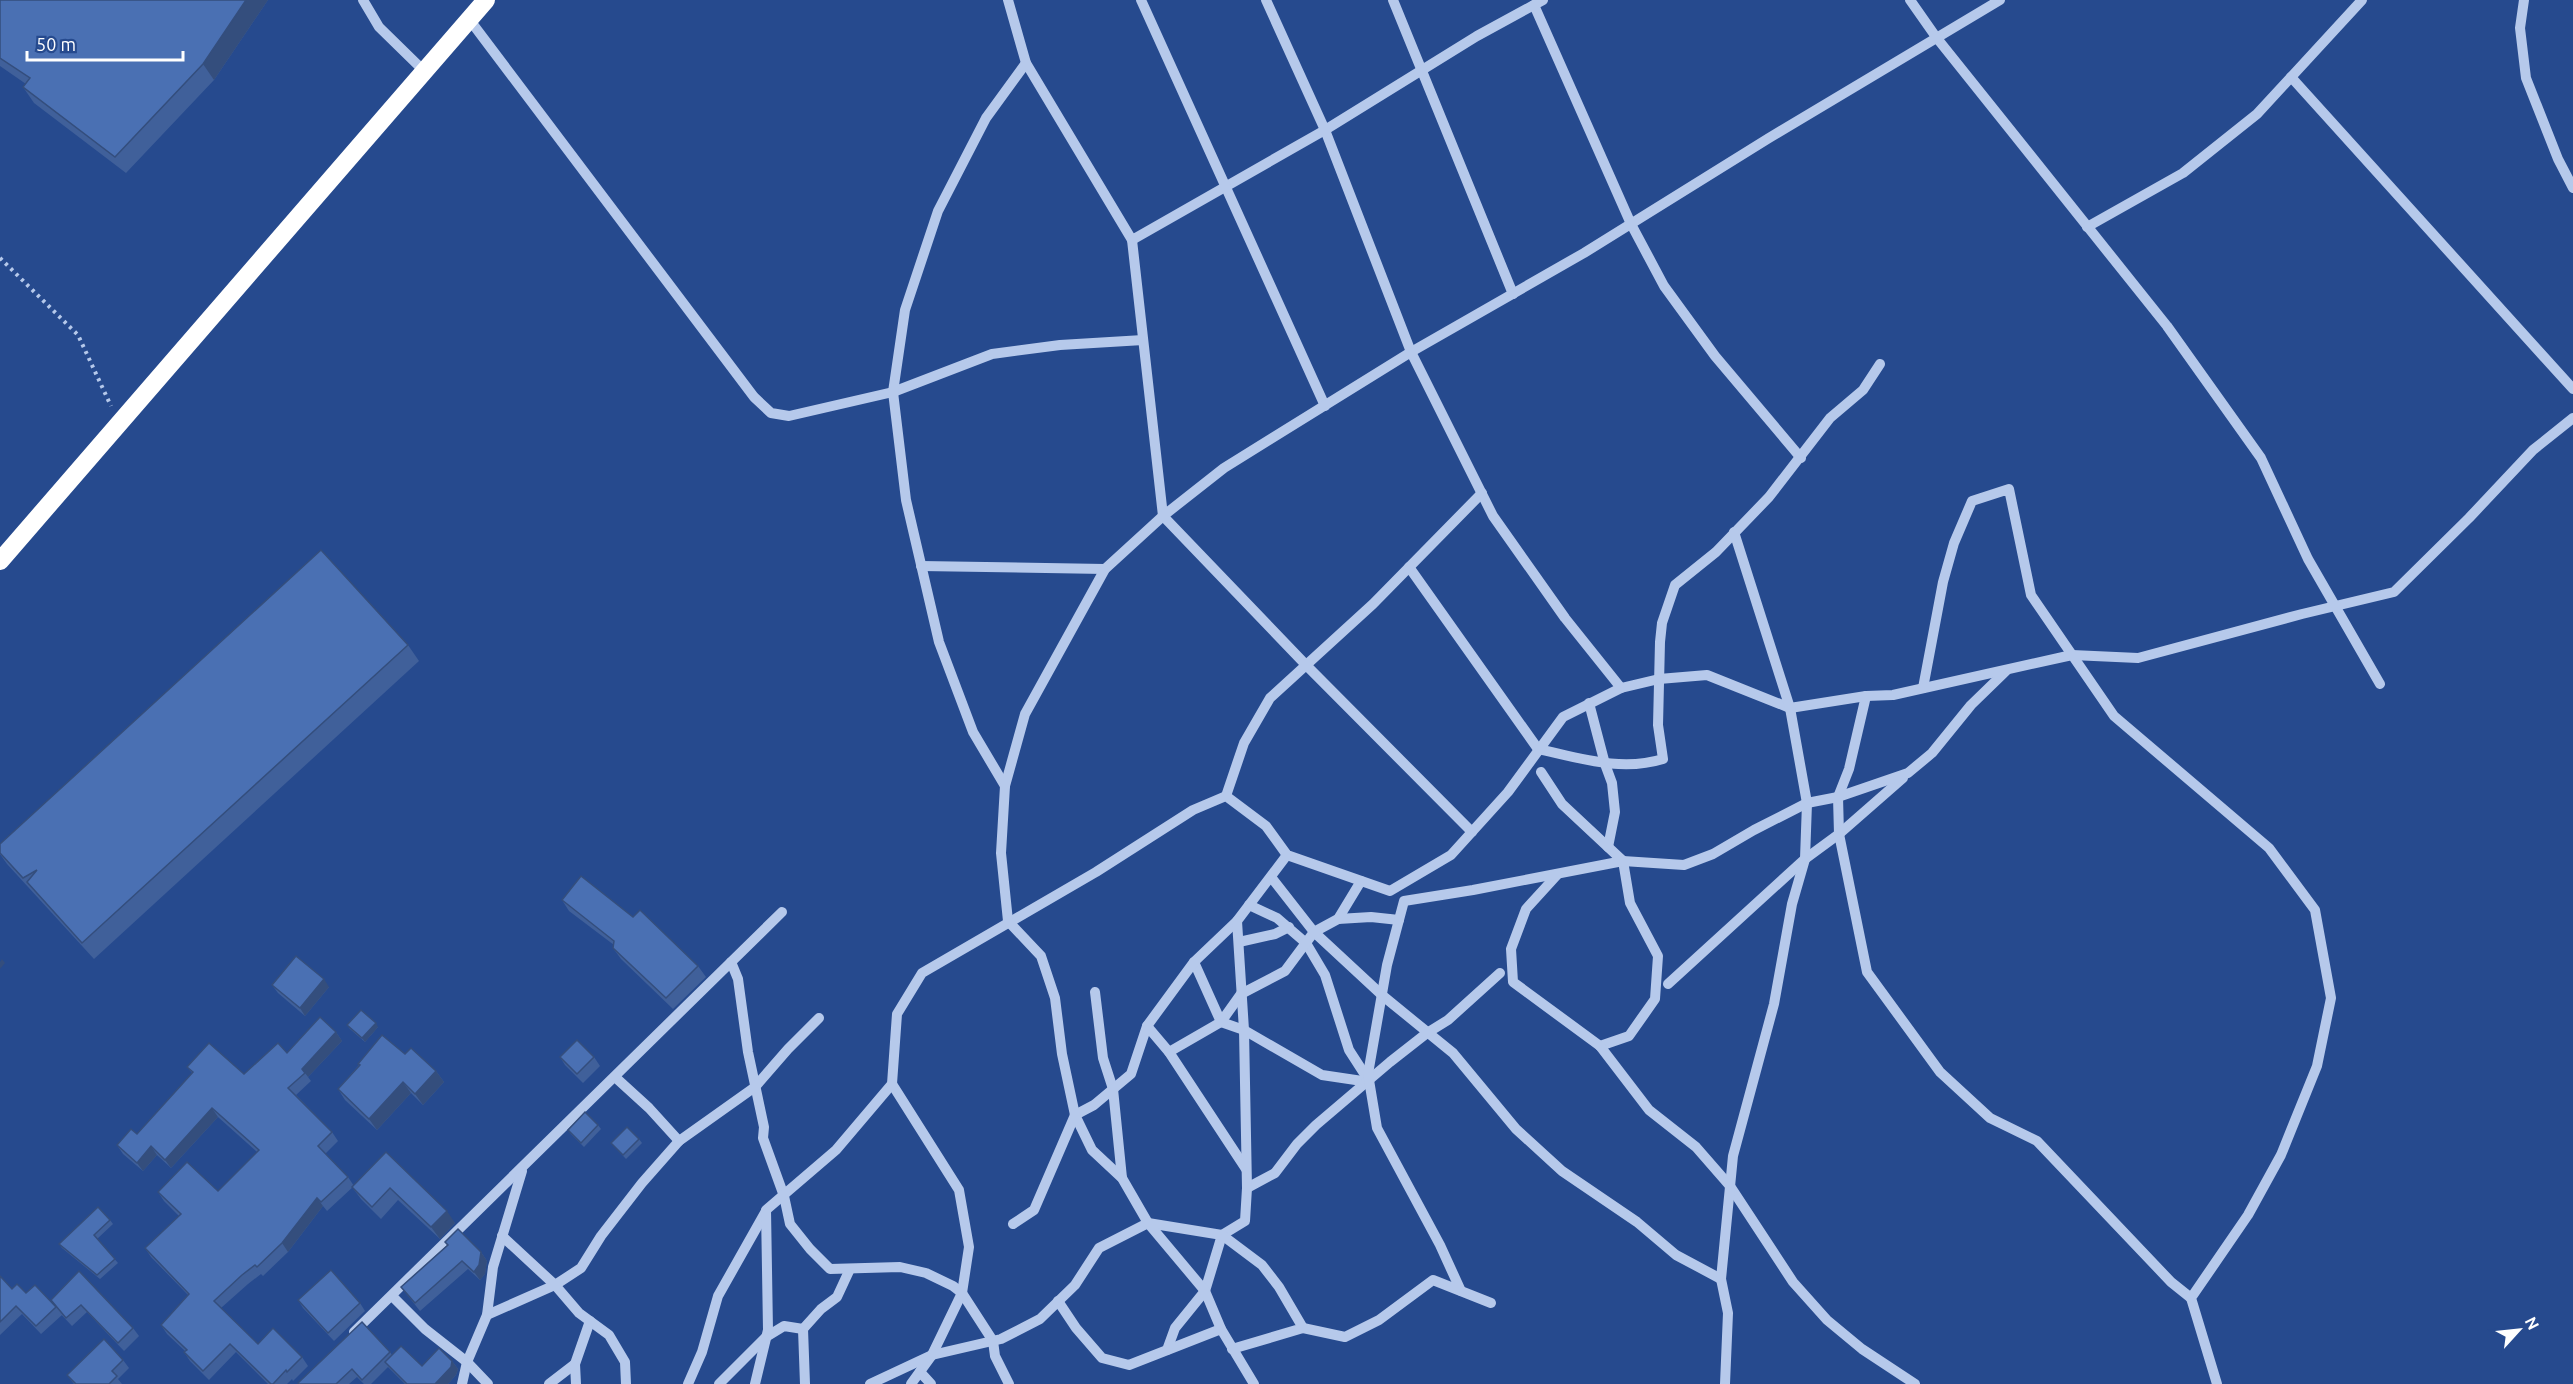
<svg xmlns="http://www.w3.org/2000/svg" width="2573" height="1384" font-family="Ubuntu,sans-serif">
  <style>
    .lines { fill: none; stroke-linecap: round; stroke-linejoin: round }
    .path { stroke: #b6c9eb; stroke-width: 4; stroke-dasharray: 3 4.5; stroke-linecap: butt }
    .minor { stroke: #b6c9eb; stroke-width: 10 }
    .highway { stroke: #fff; stroke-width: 18 }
    .wall { fill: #40609a }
    .shaded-wall { fill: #344e7d }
    .building { fill: #4a70b3; stroke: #344e7d; stroke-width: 1.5 }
  </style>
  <rect width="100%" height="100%" fill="#264a8e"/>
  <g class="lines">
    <path class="path" d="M0,258L78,335L111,406"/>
    <g class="minor">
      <path d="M363,0L379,27L424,71"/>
      <path d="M1008,0L1026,63L1132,240L1325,130L1477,36L1543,0"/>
      <path d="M1141,0L1325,406"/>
      <path d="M1266,0L1325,130L1411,352L1493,516L1565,618L1621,688"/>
      <path d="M1393,0L1513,294"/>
      <path d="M1910,0L1936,37L2167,326L2261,458L2308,559L2380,684"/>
      <path d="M2524,0L2520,28L2526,78L2558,159L2573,188"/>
      <path d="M1534,5L1631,224L1664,286L1715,356L1801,458"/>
      <path d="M469,19L754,397L771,413L789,416L893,392L992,354L1060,345L1143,340"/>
      <path d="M2291,77L2573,389"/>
      <path d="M2087,227L2183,173L2257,114L2362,0"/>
      <path d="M1132,240L1163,516L1306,665L1472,832"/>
      <path d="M921,566L1105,569"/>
      <path d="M1409,567L1538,749C1580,758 1621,772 1663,759L1658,725L1660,642L1662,623L1675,585L1716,552L1769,497L1830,418L1863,390L1880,364"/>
      <path d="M1923,688L1943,582L1954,543L1972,501L2009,489L2031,595L2114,716L2269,848L2315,910L2331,998L2317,1066L2281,1155L2248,1215L2191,1298L2217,1384"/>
      <path d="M1866,696L1849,769L1838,797L1839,834L1867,972L1940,1072L1990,1118L2037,1141L2171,1282L2191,1298"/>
      <path d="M1589,703L1605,764L1612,783L1615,812L1608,847"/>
      <path d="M1541,772L1562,804L1623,861L1630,903L1658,956L1655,999L1629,1036L1600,1046"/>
      <path d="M1005,786L973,732L939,642L906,500L893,392L905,310L938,211L986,118L1026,63"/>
      <path d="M1226,796L1244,743L1270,698L1373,604L1482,493"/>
      <path d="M1557,875L1526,909L1511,949L1513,982L1600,1046L1649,1110L1696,1147L1730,1186L1793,1282L1827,1320L1862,1349L1915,1384"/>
      <path d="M1271,877L1314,932L1383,996L1453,1053L1516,1129L1562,1171L1637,1222L1676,1255L1721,1279"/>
      <path d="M1249,905L1277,918L1306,943L1325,975L1349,1050L1369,1081"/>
      <path d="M1338,919L1371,917L1399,920"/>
      <path d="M1239,942L1275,934L1289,927"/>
      <path d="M731,962L738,979L748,1052L764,1127L763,1138L784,1196L790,1224L810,1249L830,1269L900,1267L926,1273L953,1286L962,1293L993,1341L995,1356L1009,1384"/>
      <path d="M1194,962L1221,1022L1244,1030L1322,1075L1369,1082"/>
      <path d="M1668,984L1805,859L1839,834L1903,778"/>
      <path d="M1095,992L1103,1058L1113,1089L1122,1178"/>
      <path d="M1147,1026L1169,1052L1246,1169"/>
      <path d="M1169,1052L1221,1022L1241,994L1285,971L1314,932L1338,919L1361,881"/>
      <path d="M615,1077L649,1108L679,1141"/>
      <path d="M892,1084L959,1190L969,1247L962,1293L932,1355L911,1384"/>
      <path d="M1247,1188L1275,1173L1297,1144L1316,1125L1390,1062L1427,1033L1448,1020L1500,973"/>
      <path d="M1013,1224L1034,1210L1075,1115L1094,1105L1131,1074L1147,1026L1194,962L1237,921L1287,855"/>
      <path d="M502,1236L555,1285L579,1313L609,1335L625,1362L626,1384"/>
      <path d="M1461,1291L1440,1245L1377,1128L1368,1074L1387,965L1404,901L1473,890L1623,861L1684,865L1713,854L1754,830L1807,803L1838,797L1908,773L1932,753L1971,705L2006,671"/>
      <path d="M392,1296L425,1329L467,1362L488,1384"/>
      <path d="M1058,1301L1076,1328L1102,1358L1129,1365L1221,1329"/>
      <path d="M487,1315L555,1285L581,1268L601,1236L642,1183L679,1141L755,1087L788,1049L819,1018"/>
      <path d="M1303,1328L1345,1337L1379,1320L1433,1280L1491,1303"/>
      <path d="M354,1332L782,912"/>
      <path d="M1167,1350L1175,1328L1205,1291L1222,1235L1245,1221L1247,1188L1244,1030L1237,921"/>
      <path d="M920,1372L931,1384"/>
      <path d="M462,1384L467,1362L487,1315L493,1267L522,1171"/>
      <path d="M549,1384L575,1364"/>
      <path d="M576,1384L575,1364L590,1321"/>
      <path d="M688,1384L702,1352L718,1296L766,1211"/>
      <path d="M719,1384L766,1337L784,1326L803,1329"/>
      <path d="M755,1384L768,1330L766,1210L836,1150L892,1084L897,1014L922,973L1096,872L1193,810L1226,796L1266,826L1287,855L1390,891L1451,855L1508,792L1563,717L1621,688L1659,679L1707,675L1790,708L1866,696L1893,695L2072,655L2138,658L2302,614L2394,592L2469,518L2533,450L2573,418"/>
      <path d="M805,1384L803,1329L821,1309L837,1297L850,1269"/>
      <path d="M870,1384L932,1355L1001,1339L1040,1319L1075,1285L1099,1248L1148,1223L1222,1235L1262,1265L1279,1287L1303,1328L1232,1349"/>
      <path d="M1254,1384L1221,1329L1205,1291L1148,1223L1122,1178L1092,1150L1075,1115L1062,1054L1055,998L1041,956L1008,921L1001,853L1005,786L1025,714L1105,569L1163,516L1224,468L1411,352L1584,253L1769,138L2000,0"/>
      <path d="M1725,1384L1728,1313L1721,1279L1733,1156L1774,1004L1792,904L1805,859L1807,803L1790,708L1734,532"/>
    </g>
    <path class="highway" d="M0,561L486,0"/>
  </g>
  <g class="wall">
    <path d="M0,0H268L214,80L126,173L34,103L23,87L26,84L0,66Z"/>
    <path d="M408,645L419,661L94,959L7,864L0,854V844Z"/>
    <path d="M562,900L633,917L698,966L706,977L673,1009L621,959L613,948L614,945L569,911Z"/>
    <path d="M272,985L329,987L305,1016L278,993Z"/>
    <path d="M347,1025L378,1027L365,1042L350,1029Z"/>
    <path d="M336,1032L342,1041L308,1077L311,1081L296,1095L332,1132L338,1141L325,1154L348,1177L354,1186L327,1211L323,1206L288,1252L263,1276L261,1274L248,1284L221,1308L258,1344L302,1357L308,1366L293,1381L292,1379L287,1384H268L236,1352L209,1380L190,1361L184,1352L185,1351L167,1334L161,1325L188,1295L151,1257L145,1248L179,1216L164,1201L158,1192L218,1191L257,1152L218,1117L171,1168L157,1155L143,1171L123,1154L117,1145L137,1134L192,1073L187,1067L244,1074L287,1053Z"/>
    <path d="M405,1054L436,1071L444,1082L423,1105L411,1093L377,1130L345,1100L338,1089L359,1065L358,1064Z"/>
    <path d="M560,1057H594L600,1066L583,1083L565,1065Z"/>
    <path d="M598,1125L601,1129L584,1147L571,1134L568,1130Z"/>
    <path d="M639,1139L642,1143L626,1159L611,1143Z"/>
    <path d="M386,1152L455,1223L440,1239L398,1200L381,1219L361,1199L352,1187Z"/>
    <path d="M110,1220L113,1224L97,1239L118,1263L100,1279L62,1248L59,1244Z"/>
    <path d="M445,1242L481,1252L487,1261L485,1274L480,1280L468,1269L420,1311L401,1287L447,1245Z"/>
    <path d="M79,1271L133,1328L139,1336L124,1351L87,1312L72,1326L57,1310L62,1315L41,1334L22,1314L0,1335V1276L12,1289L26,1293L55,1306L51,1300Z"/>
    <path d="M298,1300L360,1303L365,1311L334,1341L303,1308Z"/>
    <path d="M390,1352L392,1355L422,1366L452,1361L458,1369L456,1375L448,1384H405L388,1367L371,1384H364L357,1377L349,1384H298Z"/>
    <path d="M123,1360L129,1368L118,1379L122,1384H74L67,1375Z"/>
  </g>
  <g class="shaded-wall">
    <path d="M246,0H268L214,80L203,64Z"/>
    <path d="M2,959L5,963L0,969V962Z"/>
    <path d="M324,979L329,987L305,1016L300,1008Z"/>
    <path d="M376,1023L378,1027L365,1042L362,1038Z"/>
    <path d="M336,1032L342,1041L308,1077L302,1069Z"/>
    <path d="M436,1071L444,1082L423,1105L415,1094Z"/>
    <path d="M403,1082L411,1093L377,1130L369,1119Z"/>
    <path d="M212,1108L218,1117L171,1168L165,1160Z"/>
    <path d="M151,1146L157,1155L143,1171L137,1163Z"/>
    <path d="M317,1198L323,1206L288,1252L282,1243Z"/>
    <path d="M447,1211L455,1223L440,1239L431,1227Z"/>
    <path d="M481,1252L487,1261L485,1274L480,1280L474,1272Z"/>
    <path d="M452,1361L458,1369L456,1375L448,1384H435Z"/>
  </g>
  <g class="building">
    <path d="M0,0H246L203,64L115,157L23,87L30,78L0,58Z"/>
    <path d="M321,550L408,645L82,943L27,882L37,870L23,878L0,853V844Z"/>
    <path d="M581,876L633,917L640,910L698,966L666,998L613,948L614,941L562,900Z"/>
    <path d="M296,956L324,979L300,1008L272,985Z"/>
    <path d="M361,1010L376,1023L362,1038L347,1025Z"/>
    <path d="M320,1017L336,1032L302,1069L305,1073L288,1088L332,1132L318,1146L348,1177L321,1202L317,1198L282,1243L257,1267L255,1265L242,1275L214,1301L258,1344L273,1328L302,1357L287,1372L286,1370L273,1384H271L230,1344L203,1371L184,1352L187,1350L161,1325L189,1294L145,1248L181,1214L158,1192L187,1162L218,1191L259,1150L212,1108L165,1160L151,1146L137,1163L117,1145L131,1129L137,1134L193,1072L187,1067L209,1043L244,1074L278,1043L287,1053Z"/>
    <path d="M382,1035L405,1054L411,1048L436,1071L415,1094L403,1082L369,1119L338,1089L360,1065L358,1064Z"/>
    <path d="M577,1040L594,1057L577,1074L560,1057Z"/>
    <path d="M585,1112L598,1125L581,1143L568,1130Z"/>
    <path d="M627,1127L639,1139L623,1155L611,1143Z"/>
    <path d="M386,1152L447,1211L431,1227L390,1188L372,1207L352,1187Z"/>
    <path d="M98,1207L110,1220L94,1235L115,1259L97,1275L59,1244Z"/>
    <path d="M458,1229L481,1252L479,1265L474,1272L462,1261L415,1303L401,1287L448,1245L445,1242Z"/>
    <path d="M331,1270L360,1303L328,1333L298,1300Z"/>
    <path d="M79,1271L133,1328L118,1343L81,1305L66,1318L51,1300Z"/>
    <path d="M0,1276L12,1289L17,1284L26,1293L35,1285L56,1307L36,1326L16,1306L0,1322Z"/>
    <path d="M362,1322L390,1352L362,1380L352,1369L336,1384H299L298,1383Z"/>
    <path d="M104,1339L123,1360L112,1371L117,1376L109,1384H76L67,1375Z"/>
    <path d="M401,1346L422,1366L439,1348L452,1361L451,1367L435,1384H407L385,1362Z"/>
  </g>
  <g transform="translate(2519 1330) rotate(63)" stroke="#264a8e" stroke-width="4.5" paint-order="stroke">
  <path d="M0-4.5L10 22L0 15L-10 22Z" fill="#ffffff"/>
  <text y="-9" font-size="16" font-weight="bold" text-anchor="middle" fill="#ffffff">N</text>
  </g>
  <path d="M27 51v9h156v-9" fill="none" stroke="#ffffff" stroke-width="3"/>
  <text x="36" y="51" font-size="18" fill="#ffffff" stroke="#264a8e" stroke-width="4.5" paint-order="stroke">50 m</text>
</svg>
